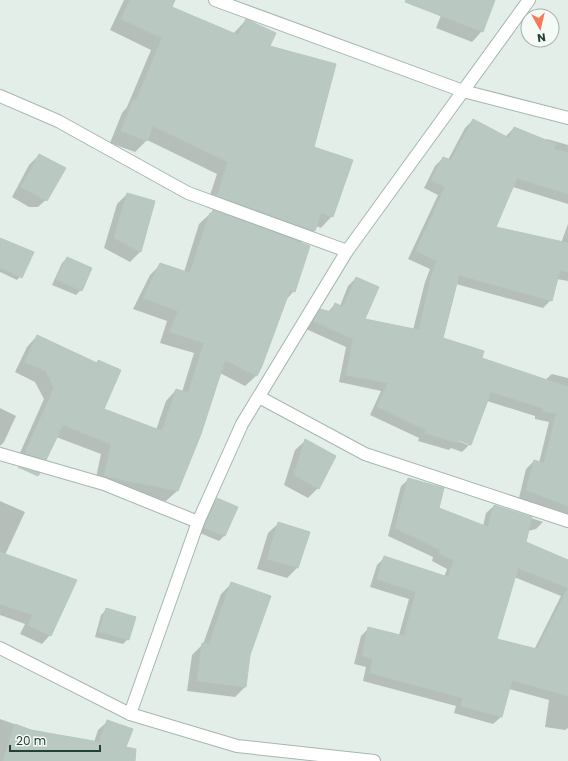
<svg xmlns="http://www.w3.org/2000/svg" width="568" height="761" font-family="Poppins,sans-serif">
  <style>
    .shadow { fill: #0003; fill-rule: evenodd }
    .building { fill: #b9c9c2; stroke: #b6c8c0; fill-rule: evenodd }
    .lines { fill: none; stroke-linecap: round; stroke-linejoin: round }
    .street-casing { stroke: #a6b7b0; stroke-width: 14 }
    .street { stroke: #fff; stroke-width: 12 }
  </style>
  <rect width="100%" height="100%" fill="#e4eee9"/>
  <g class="shadow">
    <path d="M124,0H165L170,8L233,34L246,20L269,47L313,147L332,216L321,228L316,226L314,231L301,243L294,291L285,301L256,376L245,386L220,373L177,491L166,501L94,487L101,454L56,437L45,459L35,470L15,464L44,399L35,382L15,372L27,347L37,336L103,409L156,430L166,401L176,390L182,392L194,353L160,343L167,321L133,309L150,275L161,264L184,272L199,224L214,210L206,207L217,174L147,140L135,152L110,143L122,113L127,107L151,50L110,30Z"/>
    <path d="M447,0H494L482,31L472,42L436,28Z"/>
    <path d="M473,120L505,137L514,128L545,141L547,139L568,145V204L513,187L494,228L561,243L568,224V281L557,279L551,300L543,308L456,284L442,339L481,358L545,380L552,374L568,378V517L519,498L526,469L534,461L539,463L549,422L535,419V416L487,401L470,444L462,452L451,448L449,450L418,441L419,438L370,415L381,391L339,382L346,347L306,329L313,318L321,310L328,312L335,304L340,306L348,286L356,278L364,320L413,330L425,282L430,269L408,259L438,195L424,188L435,166L443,158L448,160L465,128ZM454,437L468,443V445L453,439Z"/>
    <path d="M39,155L49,197L38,207H29L12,197L29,165Z"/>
    <path d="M127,194L154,202L140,252L130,262L104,248L117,204Z"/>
    <path d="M0,239L22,274L17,280L0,272Z"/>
    <path d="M67,258L81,290L76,295L52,285L62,263Z"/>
    <path d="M0,408L16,416L4,442L0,446Z"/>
    <path d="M306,440L318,488L308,498L284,485L295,450Z"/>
    <path d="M409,479L438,508L483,526L486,513L494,506L543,522L536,529L528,531L524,543L568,561V728L565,730L545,727L549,700L509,689L501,717L493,724L454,713L456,706L363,681L366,667L354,664L361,636L369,628L399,635L409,599L370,587L377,565L385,557L444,577L447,569L432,561L433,557L388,536L401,486ZM514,577L561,596L534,650L495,640Z"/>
    <path d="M217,499L236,507L224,536L219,541L200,533L212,504Z"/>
    <path d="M0,501L25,512L5,555L50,635L42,644L20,634L25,624L0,615Z"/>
    <path d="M279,523L309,533L297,568L287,578L257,569L268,533Z"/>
    <path d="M232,583L249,654L245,687L235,697L187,691L192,655L203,644L221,594Z"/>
    <path d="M106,610L128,639L123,644L95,637L101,615Z"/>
    <path d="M0,719L31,730L94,742L98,730L107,722L120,761H0Z"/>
  </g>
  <g class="building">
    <path d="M130,0H175L172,7L238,35L246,19L276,33L270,46L336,64L314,147L353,160L333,217L321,213L315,231L217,196L228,162L153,126L147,141L121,131L133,100L136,101L162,38L121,19Z"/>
    <path d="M406,0H495L483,32L405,2Z"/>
    <path d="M473,119L509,138L514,127L556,144L554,149L568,153V194L517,178L496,227L568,243V272L560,270L552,301L459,275L443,338L484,351L482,358L568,387V506L526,490L534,460L544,463L556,414L542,411L543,408L491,392L471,445L458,440V443L425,433L426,430L377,407L388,383L346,375L353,339L313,321L320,309L331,312L335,303L343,307L356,277L379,287L365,319L419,330L432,273L437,261L416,251L445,187L431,180L443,157L451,160Z"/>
    <path d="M39,154L66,168L47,201L21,187Z"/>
    <path d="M127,193L155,201L141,252L114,238Z"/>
    <path d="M213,210L310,246L295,292L290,290L262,366L257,376L225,360L201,434L178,491L104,476L111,444L63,425L46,460L25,453L54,388L46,371L25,362L37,335L97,363L98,360L121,370L104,409L162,431L176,389L188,393L204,343L170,332L178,311L143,298L160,263L190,273L210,213H212Z"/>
    <path d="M0,238L34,252L22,278L0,268Z"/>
    <path d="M67,257L92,268L82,291L56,279Z"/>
    <path d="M305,439L336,456L319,489L294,475Z"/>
    <path d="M18,467L40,473L38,476Z"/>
    <path d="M408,478L444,488L439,508L488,527L494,505L532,517L526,542L568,560V696L512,680L502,717L461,706L463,698L370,673L373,659L362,656L368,627L404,636L416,592L377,579L384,556L448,577L454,561L439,553L440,550L395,528ZM518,568L568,588L537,649L497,639Z"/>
    <path d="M217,498L238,507L225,536L204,528Z"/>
    <path d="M278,522L310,532L298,568L267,559Z"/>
    <path d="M0,552L77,580L51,636L28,625L33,615L0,604Z"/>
    <path d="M231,582L271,596L250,655L246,687L197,681L202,643L209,644Z"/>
    <path d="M106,608L136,617L129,640L99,632Z"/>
    <path d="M107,720L133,729L126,747L136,749L135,761H3L15,724L31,730L99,742Z"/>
  </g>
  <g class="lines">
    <defs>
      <g id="street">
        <path d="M215,0L463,91L568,118"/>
        <path d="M0,96L58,121L188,193L347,251"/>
        <path d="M259,397L365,454L568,521"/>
        <path d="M0,454L104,484L198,522"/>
        <path d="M0,648L130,714L237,746L374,761"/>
        <path d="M130,714L198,522L242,424L347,251L529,0"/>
      </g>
    </defs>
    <use href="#street" class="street-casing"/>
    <use href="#street" class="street"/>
  </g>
  <g transform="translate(540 28) rotate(172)"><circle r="19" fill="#f5faf7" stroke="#a1b0aa"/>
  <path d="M0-3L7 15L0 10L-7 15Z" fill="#f87857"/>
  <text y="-6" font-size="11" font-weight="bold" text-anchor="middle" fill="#224137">N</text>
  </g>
  <path d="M10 745v6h90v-6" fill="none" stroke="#224137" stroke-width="2"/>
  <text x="16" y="745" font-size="12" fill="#224137" stroke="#f5faf7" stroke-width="3" paint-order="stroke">20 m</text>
</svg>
